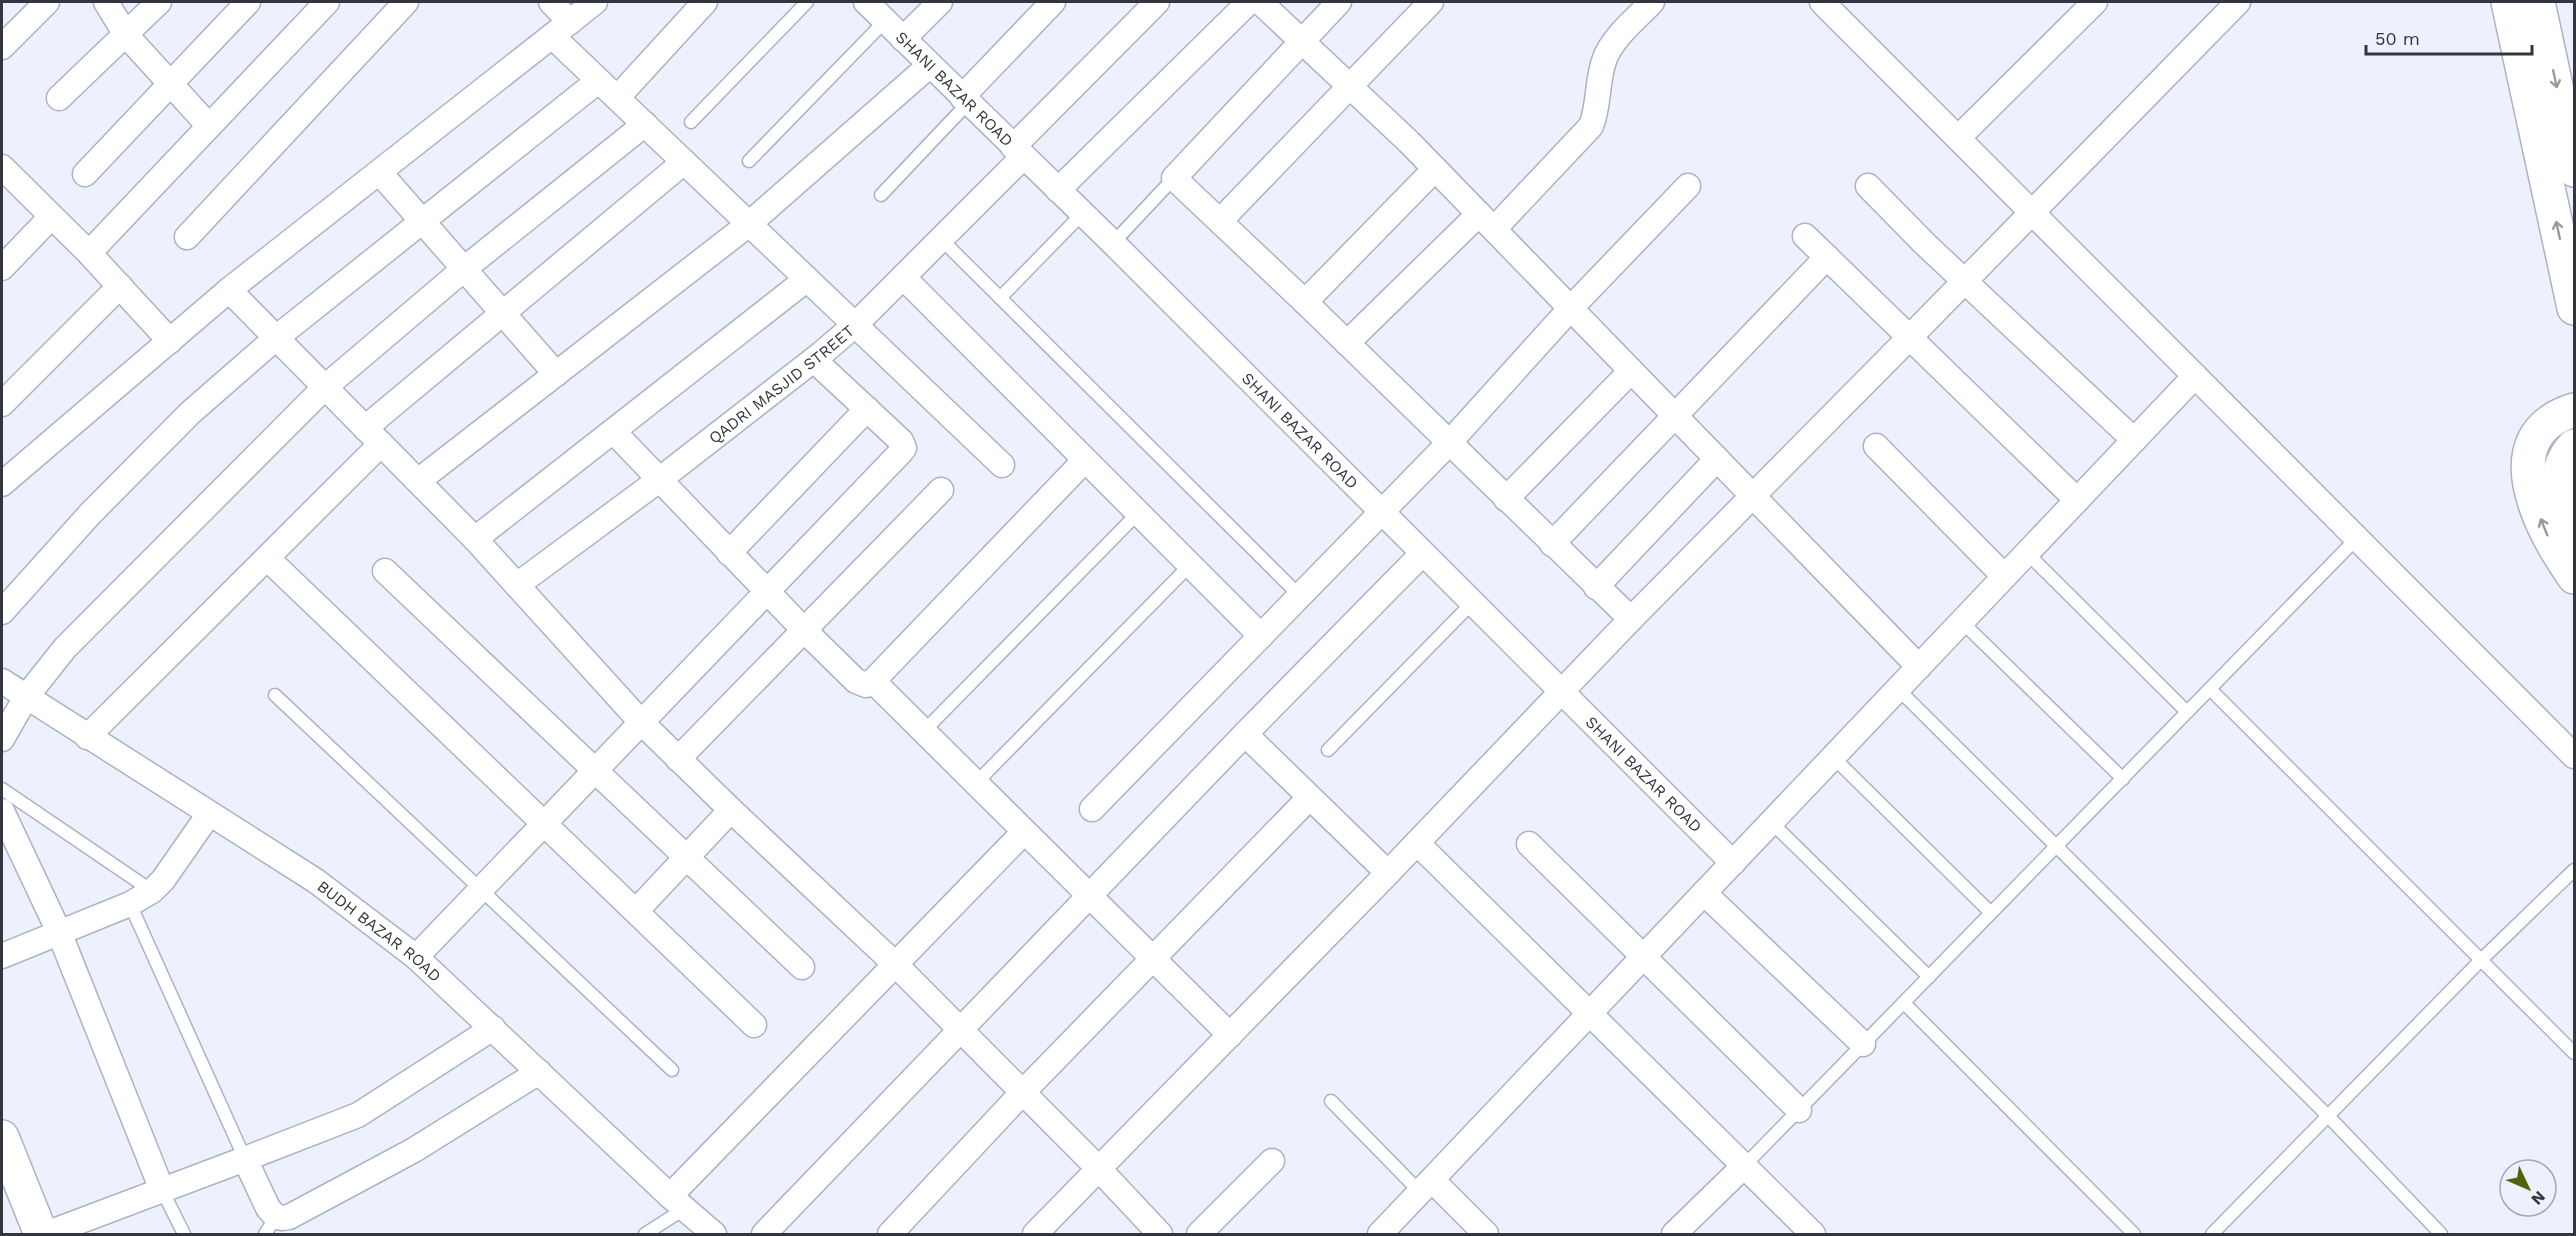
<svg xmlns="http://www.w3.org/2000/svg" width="2576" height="1236" font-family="'Work Sans',sans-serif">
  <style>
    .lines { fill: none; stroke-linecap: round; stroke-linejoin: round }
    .lane-casing { stroke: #acb2c5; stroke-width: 15 }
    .street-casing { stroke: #acb2c5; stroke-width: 27 }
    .secondary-casing { stroke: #acb2c5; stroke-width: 36 }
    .lane { stroke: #fff; stroke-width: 12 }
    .street { stroke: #fff; stroke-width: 24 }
    .secondary { stroke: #fff; stroke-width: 33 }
    .oneway { stroke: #999a9e }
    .labels { text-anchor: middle; stroke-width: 6; stroke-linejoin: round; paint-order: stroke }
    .street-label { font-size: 16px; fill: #33363e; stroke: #edf1fd }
  </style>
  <rect width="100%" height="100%" fill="#edf1fd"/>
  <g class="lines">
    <defs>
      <g id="lane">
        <path d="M691,122L807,2"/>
        <path d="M749,161L885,21"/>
        <path d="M881,195L968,103"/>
        <path d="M941,239L1300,596"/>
        <path d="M1113,243L1174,178"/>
        <path d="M1000,298L1082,214"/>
        <path d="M2027,553L2187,712"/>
        <path d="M1962,622L2123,779"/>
        <path d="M1898,689L2329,1117L2441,1234"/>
        <path d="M2210,689L2574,1053"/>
        <path d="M275,695L672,1070"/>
        <path d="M924,731L1138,513"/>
        <path d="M1328,750L1472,603"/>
        <path d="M1833,757L1991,913"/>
        <path d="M976,783L1190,565"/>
        <path d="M2,789L152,891"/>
        <path d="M1771,822L1929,977"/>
        <path d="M130,904L245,1159"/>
        <path d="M1904,1003L2134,1234"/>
        <path d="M1331,1101L1420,1192"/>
        <path d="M1744,1166L2357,538"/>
        <path d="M162,1190L184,1234"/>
        <path d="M265,1234L276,1217"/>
        <path d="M645,1234L684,1209"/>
        <path d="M2212,1234L2481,960L2574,870"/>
      </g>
      <g id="street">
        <path d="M106,2L126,35L209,126"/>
        <path d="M551,2L570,22"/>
        <path id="s1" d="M866,2L1113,243L1733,863"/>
        <path d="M1260,2L1409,142L1919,667"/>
        <path d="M1339,2L1174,178L1305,302L1631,619"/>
        <path d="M1822,2L2574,756"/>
        <path d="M552,36L1002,465"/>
        <path d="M903,39L940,2"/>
        <path d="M2,47L47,2"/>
        <path d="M962,97L1053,2"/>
        <path d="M59,98L159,2"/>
        <path d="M617,98L705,2"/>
        <path d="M1958,138L2095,2"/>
        <path d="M1013,147L1157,2"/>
        <path d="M2,167L89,253L170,341"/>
        <path d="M380,173L556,374"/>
        <path d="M85,174L248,2"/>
        <path d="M1868,186L1925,244L2134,440"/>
        <path d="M1058,190L1249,2"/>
        <path d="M1220,221L1431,2"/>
        <path d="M1494,229L1591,126C1600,104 1596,81 1605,58C1613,37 1637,18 1652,2"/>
        <path d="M1805,236L2077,500"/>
        <path d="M187,237L406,2"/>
        <path d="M89,253L327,2"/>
        <path d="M2,268L51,217"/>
        <path d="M903,277L1261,636"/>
        <path d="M229,290L475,539L641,722L731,810L895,964L1099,1169L1160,1234"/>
        <path d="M1305,302L1435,169"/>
        <path d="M1347,343L1479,214"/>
        <path d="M2,404L120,286"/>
        <path d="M365,428L684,162"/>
        <path d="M614,432L805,631L856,681L866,685L873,681L1085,460"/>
        <path d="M1876,446L2004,576"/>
        <path d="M418,481L749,224L930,65"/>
        <path d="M2,484L229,290L595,2"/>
        <path d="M1506,499L1631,371"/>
        <path d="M475,539L807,279"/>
        <path d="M1552,544L1827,257"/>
        <path d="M729,553L867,409"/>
        <path d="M267,558L754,1025"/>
        <path d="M385,571L802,967"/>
        <path id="s2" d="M517,585L659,480L821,354L855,325L1023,157"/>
        <path d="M1596,587L1717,459"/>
        <path d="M2,612L90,514L190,413L276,338L598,81"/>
        <path id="s3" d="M2,681L316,881L416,957L670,1196L714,1234"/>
        <path d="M873,681L1230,1035"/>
        <path d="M87,737L381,444"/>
        <path d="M2,739L26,697L65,648L325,387L464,269L645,124"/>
        <path d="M678,759L941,490"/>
        <path d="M1092,809L1449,443L1570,309L1688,186"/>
        <path d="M2,811L59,932L162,1190"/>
        <path d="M1417,843L1813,1234"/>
        <path d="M1529,844L1799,1110"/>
        <path d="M1388,873L1245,734L1422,554"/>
        <path d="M1704,893L1863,1044"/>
        <path d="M636,911L731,810"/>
        <path d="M2,956L130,904L152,891L163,880L209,814"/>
        <path d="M416,957L901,452L904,448L901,441L814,360"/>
        <path d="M493,1028L358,1115L245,1159L268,1208L276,1217L282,1218L289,1217L414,1150L539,1072"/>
        <path d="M1432,1180L1486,1234"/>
        <path d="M670,1196L1024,832"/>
        <path d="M46,1234L245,1159"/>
        <path d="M764,1234L1245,734"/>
        <path d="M890,1234L1023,1092L1309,798"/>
        <path d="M1035,1234L1388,873L1631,619L1910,337L2238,2"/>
        <path d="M1199,1234L1272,1161"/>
        <path d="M1380,1234L2195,376"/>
        <path d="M1674,1234L1744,1166"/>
      </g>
      <g id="secondary">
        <path d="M2508,2L2574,308"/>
        <path d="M2538,2L2574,170"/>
        <path d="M2574,410C2490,436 2541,530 2574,577"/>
        <path d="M2574,446C2550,471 2558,505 2574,534"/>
        <path d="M2,1137L41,1234"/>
      </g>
    </defs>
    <use href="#lane" class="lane-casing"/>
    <use href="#street" class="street-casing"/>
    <use href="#secondary" class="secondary-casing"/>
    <use href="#lane" class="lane"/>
    <use href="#street" class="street"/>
    <use href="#secondary" class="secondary"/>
  </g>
  <defs><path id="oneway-shaft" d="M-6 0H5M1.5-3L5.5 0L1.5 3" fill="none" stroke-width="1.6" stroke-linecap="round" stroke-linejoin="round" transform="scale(1.5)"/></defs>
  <g class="oneway">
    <use href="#oneway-shaft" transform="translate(2555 79) rotate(78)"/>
    <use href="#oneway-shaft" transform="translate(2558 230) rotate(-102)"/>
    <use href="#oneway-shaft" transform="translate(2544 527) rotate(-112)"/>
  </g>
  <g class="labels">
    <g class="street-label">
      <text dy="6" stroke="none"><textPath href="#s1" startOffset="124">SHANI BAZAR ROAD</textPath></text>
      <text dy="6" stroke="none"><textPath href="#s2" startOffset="332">QADRI MASJID STREET</textPath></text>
      <text dy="6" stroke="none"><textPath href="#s1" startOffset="610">SHANI BAZAR ROAD</textPath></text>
      <text dy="6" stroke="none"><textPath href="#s1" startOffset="1096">SHANI BAZAR ROAD</textPath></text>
      <text dy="6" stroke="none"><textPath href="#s3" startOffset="453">BUDH BAZAR ROAD</textPath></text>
    </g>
  </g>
  <rect width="2576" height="1236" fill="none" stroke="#33363e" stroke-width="6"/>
  <g transform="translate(2528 1188) rotate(134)"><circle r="28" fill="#edf1fd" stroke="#a3a6b1" stroke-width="1.5"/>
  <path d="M0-4.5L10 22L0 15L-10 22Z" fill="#536309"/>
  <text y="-9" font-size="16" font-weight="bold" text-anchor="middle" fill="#33363e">N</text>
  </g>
  <path d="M2366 45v9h166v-9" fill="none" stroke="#33363e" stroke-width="3"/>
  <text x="2375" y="45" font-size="18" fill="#33363e" stroke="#edf1fd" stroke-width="4.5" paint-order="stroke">50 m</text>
</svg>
